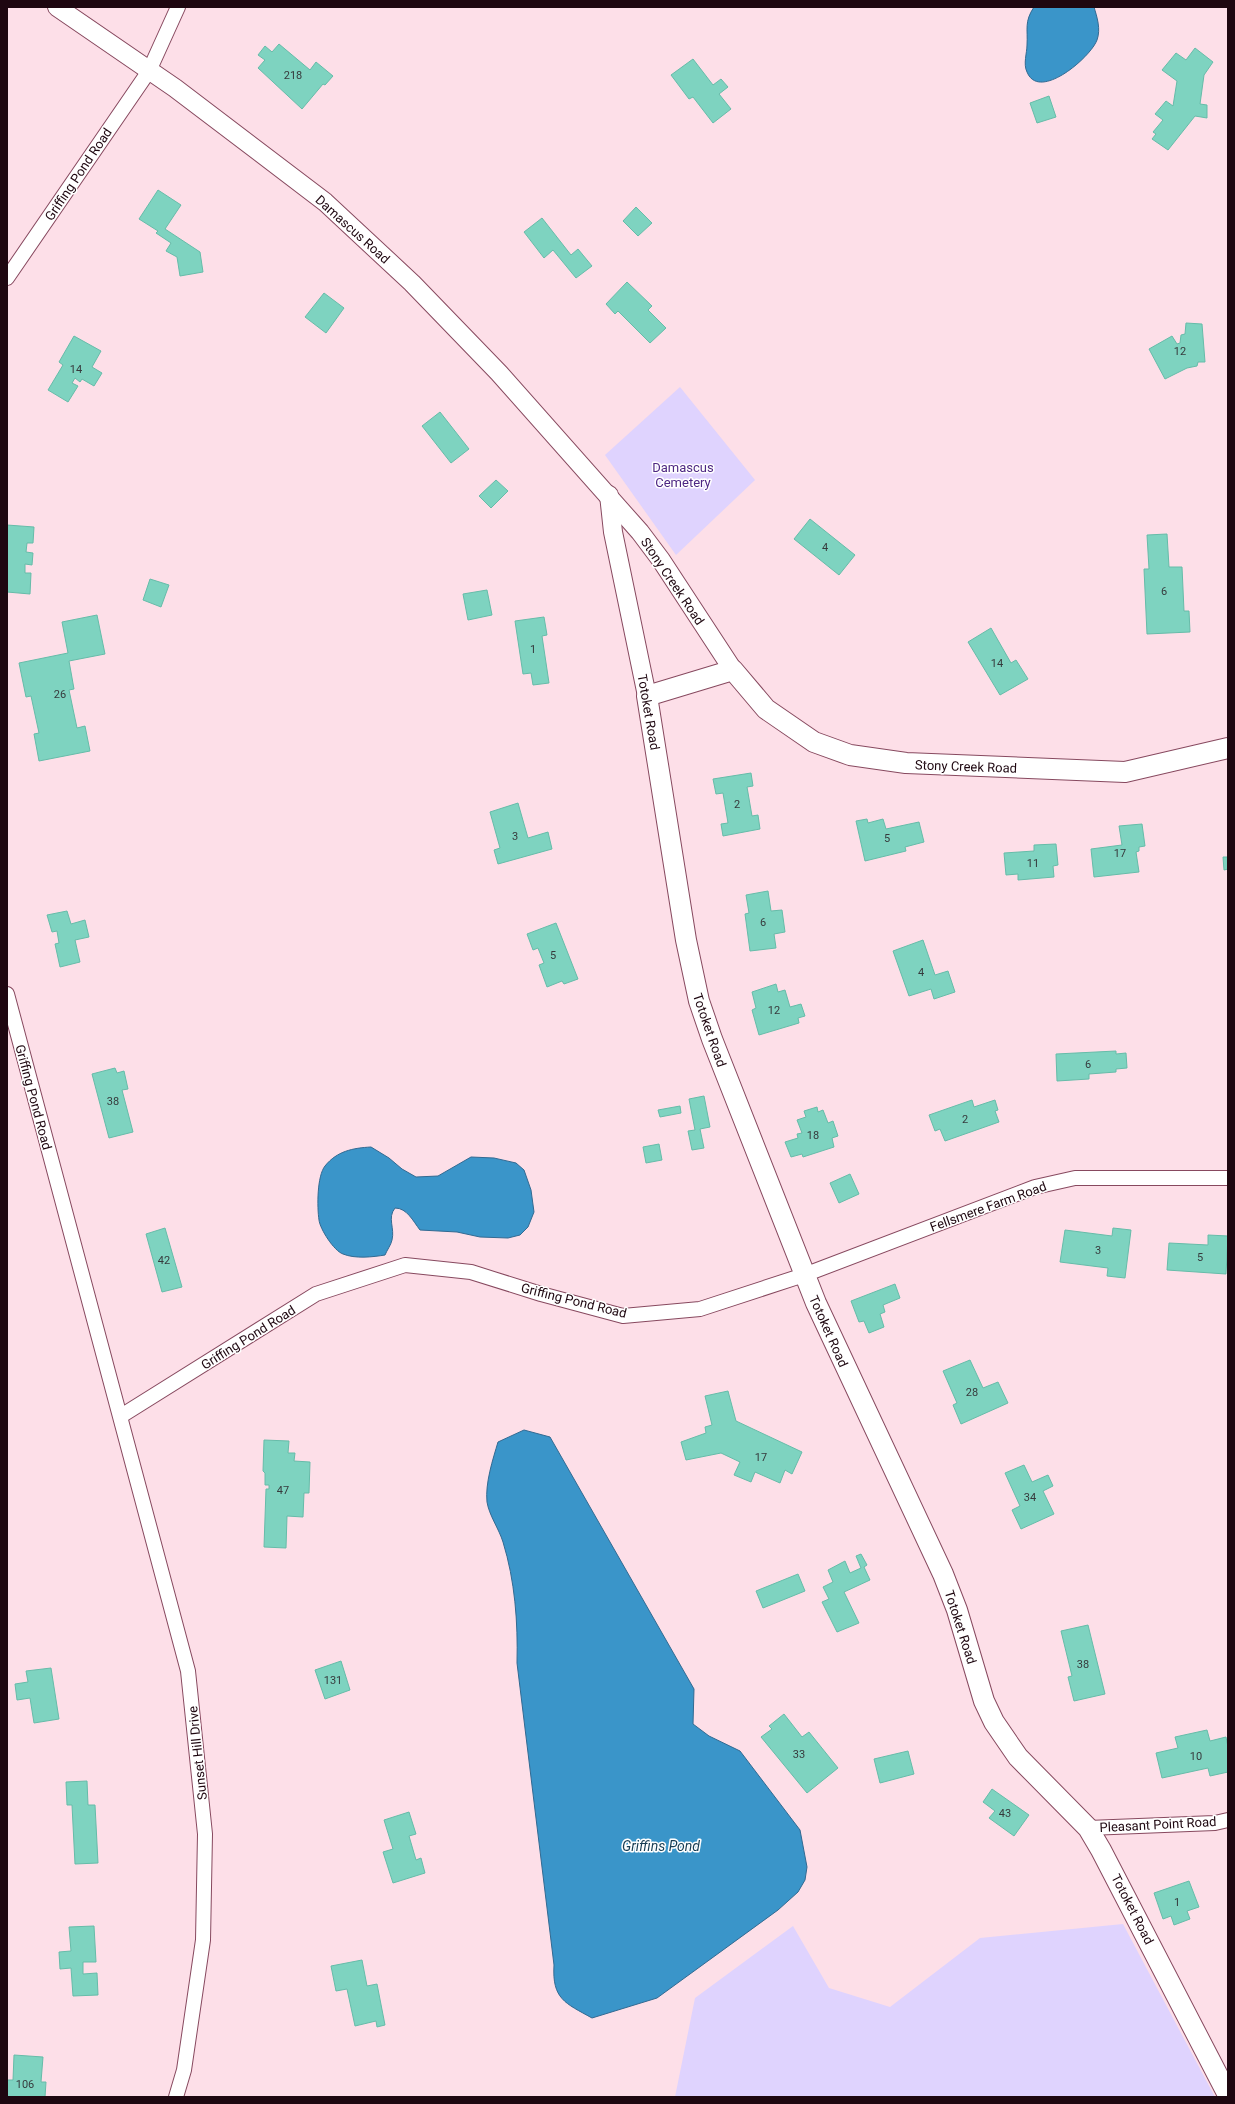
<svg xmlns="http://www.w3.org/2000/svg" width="1235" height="2104" font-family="Roboto,sans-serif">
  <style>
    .green { fill: #dfd3fe }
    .water { fill: #3a95c9; stroke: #326a92 }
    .building { fill: #7ed3c0; stroke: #66bca9 }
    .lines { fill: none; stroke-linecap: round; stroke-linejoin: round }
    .minor-casing { stroke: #87495f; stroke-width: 16 }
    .tertiary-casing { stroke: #87495f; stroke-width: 20 }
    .secondary-casing { stroke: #87495f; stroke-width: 22 }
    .minor { stroke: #fff; stroke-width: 14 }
    .tertiary { stroke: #fff; stroke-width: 18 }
    .secondary { stroke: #fff; stroke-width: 20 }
    .labels { text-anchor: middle; stroke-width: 3; stroke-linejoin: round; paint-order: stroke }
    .number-label { font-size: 11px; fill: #363a3c }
    .street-label { font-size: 13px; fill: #1e0710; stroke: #fff }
    .park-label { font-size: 13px; fill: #4e2883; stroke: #fff }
    .water-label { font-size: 14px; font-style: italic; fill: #163c53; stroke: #fff }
  </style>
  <rect width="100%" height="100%" fill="#fddfe8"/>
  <g class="green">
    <path d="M680,387L755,480L676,555L605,455Z"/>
    <path d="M1123,1924L1215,2097H675L695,1998L793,1926L829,1988L890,2007L980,1938Z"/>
  </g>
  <g class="water">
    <path d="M1034,7H1094C1097,17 1101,29 1097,40C1091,57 1039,102 1027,72C1023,64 1027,53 1027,45C1028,29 1024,22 1034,7Z"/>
    <path d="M371,1147L389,1158L402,1169L416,1177L438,1176L471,1157L494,1158L516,1163L524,1170L531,1190L534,1212L528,1227L520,1235L508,1238L480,1237L457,1232L420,1230C413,1221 407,1208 395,1208C387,1218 395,1228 392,1240C391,1245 387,1250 385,1255C373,1257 355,1259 343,1254C334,1251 320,1229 319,1220C317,1207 317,1176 325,1166C337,1151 353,1148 371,1147Z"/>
    <path d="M524,1430L550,1437L694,1689L693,1724L709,1736L740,1751L800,1830L807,1867L805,1880L798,1892L778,1910L657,1998L592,2018C565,2003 552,1999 554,1965L517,1663C518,1622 515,1581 503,1542C499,1529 489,1515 487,1502C485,1483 493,1459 498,1442Z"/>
  </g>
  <g class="building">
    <path d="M279,44L310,70L316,62L333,76L325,85L323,84L302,109L258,68L265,60L258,55L265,46L272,52Z"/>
    <path d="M1195,48L1213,62L1204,75L1200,104L1207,105V118L1195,116L1168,150L1152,139L1156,134L1153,132L1163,120L1155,114L1166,101L1173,106L1177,81L1162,70L1176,53L1186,60Z"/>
    <path d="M693,59L713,85L721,79L728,87L719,94L731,109L713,123L693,97L689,99L671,75Z"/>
    <path d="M1049,96L1056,117L1037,123L1030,103Z"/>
    <path d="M158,190L181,205L165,229L200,252L203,272L180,276L177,257L166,251L171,243L156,233L158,231L139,219Z"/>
    <path d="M636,207L652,223L638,236L623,221Z"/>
    <path d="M542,218L571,255L578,249L592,266L576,278L553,250L544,258L524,232Z"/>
    <path d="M627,282L652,306L648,310L666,328L650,343L618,311L615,314L606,304Z"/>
    <path d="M324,293L344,308L326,333L305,317Z"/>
    <path d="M1186,323L1202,324L1205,362H1198L1197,366L1187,368L1165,379L1149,349L1172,336L1177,344L1180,343L1181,335L1185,334Z"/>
    <path d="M74,336L101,351L92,367L102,373L94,386L82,379L80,382L75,378L72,383L78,386L68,402L48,390L63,365L59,362Z"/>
    <path d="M440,412L469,449L451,463L422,426Z"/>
    <path d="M496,480L508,491L491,508L479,496Z"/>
    <path d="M810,519L855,555L839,575L794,539Z"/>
    <path d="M7,525L34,527L33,543H27L26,552L33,553L32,565L25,564V573H31L30,594L7,592Z"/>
    <path d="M1167,534L1169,567H1182L1184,611H1189L1190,632L1147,634L1144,569H1149L1147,535Z"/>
    <path d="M150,579L169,585L161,607L143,600Z"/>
    <path d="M487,590L492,615L468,620L463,594Z"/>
    <path d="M97,615L105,654L69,661L74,689L69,690L77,728L85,726L90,751L39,761L34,734L39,733L31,696L26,697L19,663L68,653L62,622Z"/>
    <path d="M544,617L547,635L542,636L549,683L533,685L531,673L523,674L515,621Z"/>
    <path d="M991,628L1011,663L1016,660L1028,679L1000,695L968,642Z"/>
    <path d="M751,773L753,786L747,787L752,816L758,815L760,829L723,836L721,824L728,823L723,793L716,794L713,779Z"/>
    <path d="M518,803L528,838L548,832L552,849L498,864L494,850L500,848L490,812Z"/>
    <path d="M867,819L868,823L883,819L886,829L919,822L924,842L905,847L906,851L865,861L856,821Z"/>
    <path d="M1142,824L1145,846L1139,847V851L1136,852L1139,872L1094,877L1091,849L1122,845L1119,826Z"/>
    <path d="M1056,844L1058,865L1053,866L1054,877L1018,880V874L1006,875L1004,853L1034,851V845Z"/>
    <path d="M1223,857H1228V869L1224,870Z"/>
    <path d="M768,891L771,911L782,910L785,932L774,934L776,948L750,951L745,914L749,913L746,895Z"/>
    <path d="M67,911L71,924L85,920L89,937L75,940L80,962L60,967L55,944L59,943L57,931L52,932L47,915Z"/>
    <path d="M556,923L578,979L564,984L562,981L547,987L539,965L544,963L538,948L533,950L527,934Z"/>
    <path d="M923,940L935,975L948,971L955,992L934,999L931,989L909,996L893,951Z"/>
    <path d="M776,984L778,992L785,990L790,1007L801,1004L805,1016L798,1018L799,1023L759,1035L752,1010L756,1008L752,992Z"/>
    <path d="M1116,1051V1054L1126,1053L1127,1068L1116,1069V1072L1089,1074V1079L1057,1081L1056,1054Z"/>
    <path d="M115,1068L117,1073L124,1071L128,1089L122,1090L133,1132L109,1138L92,1074Z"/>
    <path d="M704,1096L710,1127L700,1129L704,1148L692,1150L688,1131L695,1130L689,1099Z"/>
    <path d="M972,1100L974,1107L995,1100L998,1110L995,1111L999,1122L945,1141L940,1129L935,1131L929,1115Z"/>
    <path d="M680,1106L681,1113L660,1117L658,1110Z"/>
    <path d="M817,1107L818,1112L823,1110L828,1123L833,1121L838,1136L832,1138L834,1147L803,1157L802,1154L791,1157L785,1142L798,1138L797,1134L802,1133L797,1120L806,1117L804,1111Z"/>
    <path d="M659,1144L662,1160L646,1163L643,1147Z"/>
    <path d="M850,1174L859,1194L839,1203L830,1183Z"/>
    <path d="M165,1228L182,1287L162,1292L146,1234Z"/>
    <path d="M1113,1228L1131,1230L1125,1278L1107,1276L1108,1268L1060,1262L1065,1230L1112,1236Z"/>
    <path d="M1208,1235L1228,1236L1226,1274L1167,1270L1169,1243L1208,1245Z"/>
    <path d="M895,1284L900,1298L883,1305L885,1312L880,1314L884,1327L869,1333L864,1321L859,1322L851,1301Z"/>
    <path d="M970,1360L983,1388L998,1382L1008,1403L961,1424L953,1405L957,1403L943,1371Z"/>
    <path d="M728,1391L736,1421L802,1452L792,1474L785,1470L780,1483L755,1472L751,1482L734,1475L740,1462L721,1453L686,1460L681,1442L706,1433L705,1427L712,1425L705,1396Z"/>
    <path d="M264,1440L289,1441L288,1453H295L294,1461L310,1462L309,1493H304L303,1517L287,1516L286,1548L264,1547L266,1489H269V1485H265V1473L263,1471Z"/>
    <path d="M1024,1465L1032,1482L1048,1475L1053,1486L1043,1491L1054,1514L1021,1529L1012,1510L1020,1506L1005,1473Z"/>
    <path d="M861,1554L867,1565L864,1567L870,1580L844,1592L859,1623L837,1632L822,1602L829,1599L823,1587L833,1582L828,1570L845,1561L850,1573L861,1568L856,1556Z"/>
    <path d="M798,1574L805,1591L763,1608L756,1591Z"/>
    <path d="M1088,1625L1105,1694L1074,1701L1068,1677L1072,1676L1061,1631Z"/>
    <path d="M341,1661L350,1690L325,1699L315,1670Z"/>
    <path d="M51,1668L59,1719L34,1723L30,1698L17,1700L15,1684L28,1682L26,1671Z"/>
    <path d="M784,1714L802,1737L809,1732L838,1768L807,1793L761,1737L772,1729L769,1726Z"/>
    <path d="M1207,1730L1210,1741L1226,1737L1228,1747V1772L1210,1776L1208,1768L1162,1778L1156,1753L1178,1748L1175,1737Z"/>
    <path d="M908,1751L914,1774L880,1783L874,1759Z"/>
    <path d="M87,1781L88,1805H95L98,1863L75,1864L72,1805H67L66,1782Z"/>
    <path d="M992,1789L1029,1815L1014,1836L989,1818L995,1811L983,1802Z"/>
    <path d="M409,1812L416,1834L409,1836L416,1860L421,1858L425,1873L393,1883L383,1852L393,1849L384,1820Z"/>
    <path d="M1189,1881L1199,1907L1187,1911L1190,1919L1174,1925L1171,1916L1163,1919L1154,1893Z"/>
    <path d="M94,1926L96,1962H83V1974L97,1973L98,1995L73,1996L71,1968L60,1969L59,1952L71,1951L69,1927Z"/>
    <path d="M362,1960L367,1986L377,1984L385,2025L377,2027L376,2021L355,2026L347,1989L336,1991L331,1966Z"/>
    <path d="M14,2055L43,2057L41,2082H46L45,2097H7V2080H13Z"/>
  </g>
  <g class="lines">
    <defs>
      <g id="minor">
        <path d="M7,278L149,71L178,7"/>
        <path d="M7,994L188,1671L205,1834L203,1940L184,2070L176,2097"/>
        <path d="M121,1416L316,1294L405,1265L471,1272L541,1294L623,1316L700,1309L804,1275L1035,1187L1075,1178H1228"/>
        <path d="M1088,1828L1215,1823L1228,1820"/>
      </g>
      <g id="tertiary">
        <path d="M57,7L175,88L325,202L412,283L499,373L640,532L661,560L733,670"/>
        <path d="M609,495L613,532L647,696"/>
      </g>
      <path id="secondary" d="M1228,748L1125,772L906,763L850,755L814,742L766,709L733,670L647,696L686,940L699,1001L712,1039L816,1303L943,1574L957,1610L984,1701L994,1722L1018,1757L1088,1828L1101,1850L1228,2095"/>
    </defs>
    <use href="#minor" class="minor-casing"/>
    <use href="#tertiary" class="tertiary-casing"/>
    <use href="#secondary" class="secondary-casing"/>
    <use href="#minor" class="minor"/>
    <use href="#tertiary" class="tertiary"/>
    <use href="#secondary" class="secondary"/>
  </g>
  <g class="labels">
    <g class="number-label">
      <text x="293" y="79">218</text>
      <text x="1180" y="355">12</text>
      <text x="76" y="373">14</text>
      <text x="825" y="551">4</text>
      <text x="1164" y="595">6</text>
      <text x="533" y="653">1</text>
      <text x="997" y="667">14</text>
      <text x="60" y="698">26</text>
      <text x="737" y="808">2</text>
      <text x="515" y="840">3</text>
      <text x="887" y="842">5</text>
      <text x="1120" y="857">17</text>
      <text x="1033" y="867">11</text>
      <text x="763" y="926">6</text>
      <text x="553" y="959">5</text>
      <text x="921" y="976">4</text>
      <text x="774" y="1014">12</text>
      <text x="1088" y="1068">6</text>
      <text x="113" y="1105">38</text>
      <text x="965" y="1123">2</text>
      <text x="813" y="1139">18</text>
      <text x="1098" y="1254">3</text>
      <text x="1200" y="1261">5</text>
      <text x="164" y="1264">42</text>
      <text x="972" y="1396">28</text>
      <text x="761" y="1461">17</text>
      <text x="283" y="1494">47</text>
      <text x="1030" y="1501">34</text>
      <text x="1083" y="1668">38</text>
      <text x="333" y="1684">131</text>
      <text x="799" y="1758">33</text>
      <text x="1196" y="1760">10</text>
      <text x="1005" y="1817">43</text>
      <text x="1177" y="1906">1</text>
      <text x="25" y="2088">106</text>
    </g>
    <g class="street-label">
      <text transform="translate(78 174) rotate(-56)" y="5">Griffing Pond Road</text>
      <text transform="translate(353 229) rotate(42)" y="5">Damascus Road</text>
      <text transform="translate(673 581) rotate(56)" y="5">Stony Creek Road</text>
      <text transform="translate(649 712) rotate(80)" y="5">Totoket Road</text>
      <text transform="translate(966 766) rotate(2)" y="5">Stony Creek Road</text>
      <text transform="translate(710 1030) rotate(71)" y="5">Totoket Road</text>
      <text transform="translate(34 1097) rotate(75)" y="5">Griffing Pond Road</text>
      <text transform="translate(988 1206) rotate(-20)" y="5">Fellsmere Farm Road</text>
      <text transform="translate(574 1300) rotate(14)" y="5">Griffing Pond Road</text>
      <text transform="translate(829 1331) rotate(66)" y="5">Totoket Road</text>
      <text transform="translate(248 1337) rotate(-32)" y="5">Griffing Pond Road</text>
      <text transform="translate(961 1627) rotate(72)" y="5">Totoket Road</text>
      <text transform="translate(197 1753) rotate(-96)" y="5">Sunset Hill Drive</text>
      <text transform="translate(1158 1824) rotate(-3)" y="5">Pleasant Point Road</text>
      <text transform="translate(1133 1909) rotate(63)" y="5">Totoket Road</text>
    </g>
    <g class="park-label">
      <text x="683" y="472">Damascus<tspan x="683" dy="15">Cemetery</tspan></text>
    </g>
    <g class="water-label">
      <text x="661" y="1851">Griffins Pond</text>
    </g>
  </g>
  <rect width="1235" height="2104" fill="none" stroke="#1e0710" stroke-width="16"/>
</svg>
